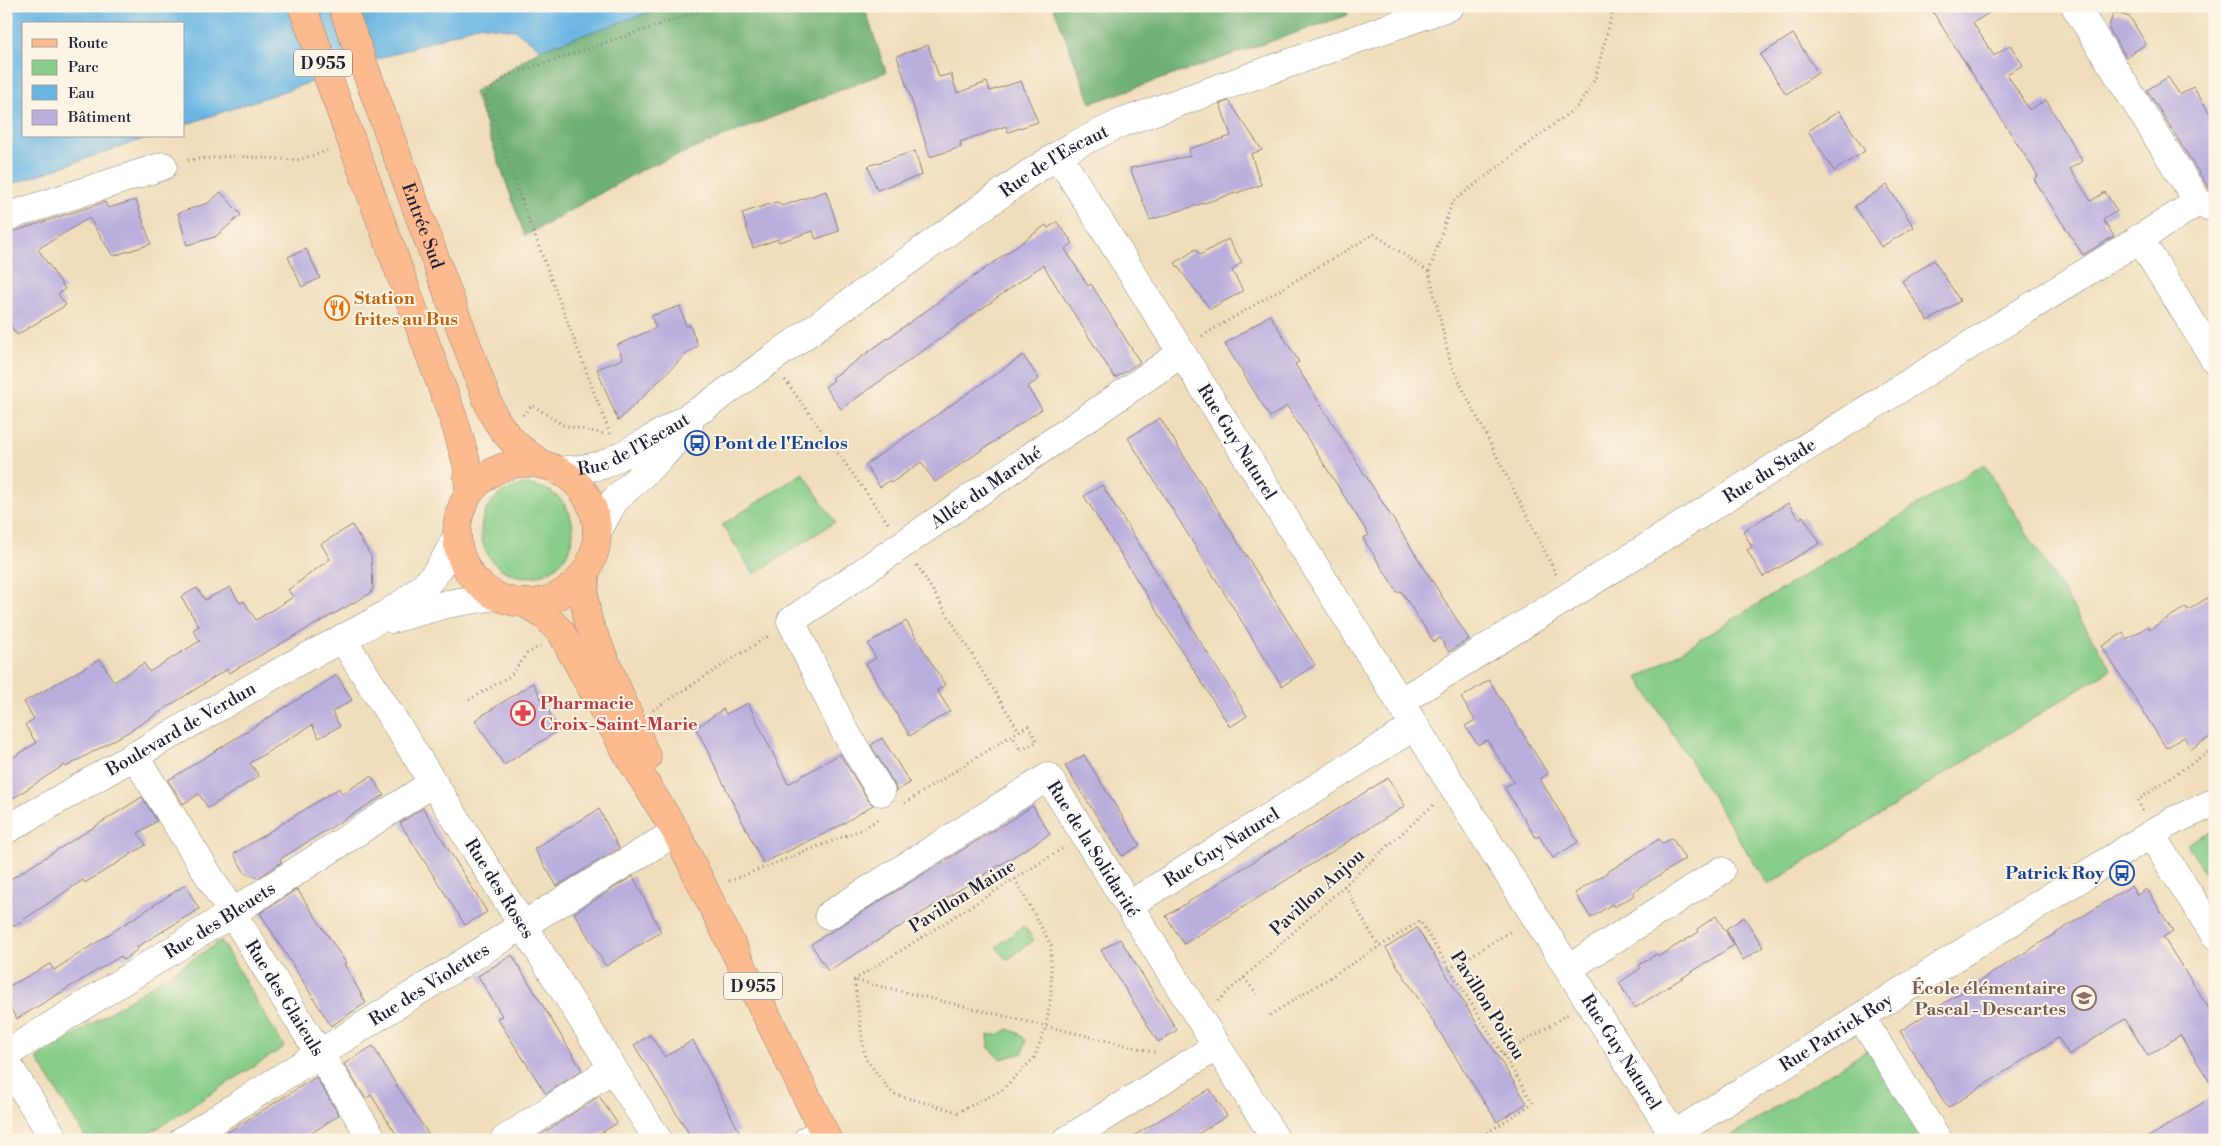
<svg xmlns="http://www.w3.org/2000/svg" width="2221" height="1146" font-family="'Libre Bodoni',serif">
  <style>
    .green { fill: #88cd88; stroke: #557862 }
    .forest { fill: #6eb074; stroke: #486958 }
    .water { fill: #69b6e3; stroke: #466c8f }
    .building { fill: #baaedd }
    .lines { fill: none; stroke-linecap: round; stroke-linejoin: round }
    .minor-casing { stroke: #89807b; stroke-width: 29 }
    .major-casing { stroke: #89807b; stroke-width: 29 }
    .path { stroke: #89807b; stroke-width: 3; stroke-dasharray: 1 4; stroke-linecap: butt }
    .minor { stroke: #fff; stroke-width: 28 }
    .major { stroke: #fcba8e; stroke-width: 28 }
    .labels { text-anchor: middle; stroke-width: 4; stroke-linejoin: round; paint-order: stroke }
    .shield { fill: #fcf5e5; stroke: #63616e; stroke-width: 1 }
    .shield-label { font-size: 16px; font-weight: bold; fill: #22223b }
    .street-label { font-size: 18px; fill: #22223b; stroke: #fcf5e5 }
    .food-label { font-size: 18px; font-weight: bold; fill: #c56008; stroke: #fcf5e5; text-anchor: start }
    .transit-label { font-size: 18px; font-weight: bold; fill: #164399; stroke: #fcf5e5; text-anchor: start }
    .health-label { font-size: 18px; font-weight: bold; fill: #be3a42; stroke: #fcf5e5; text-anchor: start }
    .education-label { font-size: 18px; font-weight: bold; fill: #785e54; stroke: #fcf5e5; text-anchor: end }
  </style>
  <rect width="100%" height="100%" fill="#fcf5e5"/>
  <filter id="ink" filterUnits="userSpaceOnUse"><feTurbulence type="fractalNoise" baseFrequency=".02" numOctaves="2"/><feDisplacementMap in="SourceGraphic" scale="10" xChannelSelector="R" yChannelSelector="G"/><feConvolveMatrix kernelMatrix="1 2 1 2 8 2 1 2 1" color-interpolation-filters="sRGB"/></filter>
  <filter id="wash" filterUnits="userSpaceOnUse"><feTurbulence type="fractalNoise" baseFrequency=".0096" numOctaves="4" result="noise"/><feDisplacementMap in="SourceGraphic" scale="20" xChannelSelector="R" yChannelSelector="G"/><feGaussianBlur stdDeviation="1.12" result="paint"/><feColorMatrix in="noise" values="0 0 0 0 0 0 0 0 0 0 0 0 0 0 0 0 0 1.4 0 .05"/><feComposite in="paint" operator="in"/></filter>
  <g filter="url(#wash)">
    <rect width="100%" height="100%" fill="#f0ddbb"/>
    <g class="green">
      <path d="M1984,464L2111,669L1768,885L1638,678Z"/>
      <path d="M803,473L835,522L754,574L722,525Z"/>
      <circle cx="527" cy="531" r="46"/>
      <path d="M2215,828V888L2187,844Z"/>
      <path d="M1024,926L1034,940L1007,960L996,947Z"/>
      <path d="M221,941L284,1047L139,1140H87L37,1059Z"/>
      <path d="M1008,1029L1018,1033L1026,1040L1023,1053L1001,1059L989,1048L988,1035H999Z"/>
      <path d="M1871,1048L1926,1140H1724Z"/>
    </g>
    <g class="forest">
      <path d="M668,6H864L886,72L643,169L525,236L474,92L541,49Z"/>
      <path d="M1053,6H1345L1348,15L1091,103Z"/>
    </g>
    <path class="water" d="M6,6H668L541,49L515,30L479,25L184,125V24H24V136H152L6,186Z"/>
    <g id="blocks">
      <g class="building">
        <path d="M1929,6H2000L1973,23L1994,56L2010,45L2023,65L2007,74L2029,110L2046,100L2082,161L2070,169L2091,201L2105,192L2117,211L2103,220L2114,236L2083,255L2034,179L2038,176Z"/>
        <path d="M2113,12L2130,17L2146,44L2126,57L2109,29Z"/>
        <path d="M1793,34L1818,73L1786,94L1760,55Z"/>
        <path d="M928,45L939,77L951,74L957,93L987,82L990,91L1021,81L1038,122L1008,132L1006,126L960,142L961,147L930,157L897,56Z"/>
        <path d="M2168,77L2180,95L2193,87L2215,121V191L2210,190L2147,90Z"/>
        <path d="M1229,101L1262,150L1251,154L1261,185L1150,220L1130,168L1190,156L1189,149L1231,136L1220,104Z"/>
        <path d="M1839,111L1865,151L1834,171L1808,131Z"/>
        <path d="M915,151L922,175L877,190L868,166Z"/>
        <path d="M1887,185L1914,227L1881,247L1855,206Z"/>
        <path d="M826,191L839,231L816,239L813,231L779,242L778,239L753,248L742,213L776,202L782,206Z"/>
        <path d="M221,192L241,215L215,237L187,245L178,213L208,203Z"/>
        <path d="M136,200L151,244L113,256L89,218L38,249L65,289L58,294L66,305L17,335L6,319V234L105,202L108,208Z"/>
        <path d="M1057,222L1073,243L1065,249L1088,286L1091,284L1140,362L1115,378L1043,265L841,409L825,387L834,380L832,378L1046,225L1048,228Z"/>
        <path d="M1228,239L1242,262L1232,270L1243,291L1210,309L1175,263L1196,249L1200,255Z"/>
        <path d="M306,249L320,278L302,287L288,257Z"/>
        <path d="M1934,260L1960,301L1928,321L1902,281Z"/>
        <path d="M680,306L686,326L690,325L698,346L686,354L618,421L597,369L623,359L617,345L656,328L651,316Z"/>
        <path d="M1270,315L1299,362L1295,364L1469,639L1449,652L1440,638L1434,642L1401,591L1398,593L1363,538L1369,535L1287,406L1270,417L1225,344Z"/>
        <path d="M1023,355L1039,379L1027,387L1042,409L935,482L921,462L891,483L889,481L880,487L865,465Z"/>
        <path d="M1160,418L1315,665L1282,686L1128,438Z"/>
        <path d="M1102,485L1247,716L1230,727L1084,496Z"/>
        <path d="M1788,503L1799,519L1803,516L1820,543L1763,577L1747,550L1752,547L1743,531Z"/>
        <path d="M352,525L371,556L373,588L371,593L229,673L227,669L130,731L66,767L64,765L6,803V762L36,743L25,725L34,719L24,702L100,659L114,682L144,663L149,672L200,641L193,630L199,626L181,597L197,588L205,600L230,587L240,603L244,601L256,620L293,597L288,590L330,559L321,544Z"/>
        <path d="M2215,593V734L2191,749L2184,737L2166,748L2102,646L2123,633L2127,639L2148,626L2150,629L2186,607L2188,610Z"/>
        <path d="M906,621L945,685L937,690L950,711L910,736L866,664L876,658L868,644Z"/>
        <path d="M337,675L352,700L332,712L340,726L319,738L312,725L271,750L250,763L259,776L208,808L199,794L183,804L168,780L172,778Z"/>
        <path d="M1489,680L1548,774L1540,779L1578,842L1553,858L1539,836L1536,838L1504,787L1514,782L1487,740L1478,745L1465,726L1475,720L1461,698Z"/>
        <path d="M533,683L559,730L504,765L475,720Z"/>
        <path d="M748,703L788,784L840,754L868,800L873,805L836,828L763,863L696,728L723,709L726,714Z"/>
        <path d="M882,738L910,783L896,791L894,784L871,745Z"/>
        <path d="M1084,755L1140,845L1122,856L1065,766Z"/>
        <path d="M371,776L384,795L280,859L282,862L258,878L245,873L234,854L339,788L342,794Z"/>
        <path d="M1388,778L1405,806L1184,944L1166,916Z"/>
        <path d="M142,797L157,821L138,833L146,845L85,883L83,880L14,926L6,914V882Z"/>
        <path d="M1033,806L1050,834L828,971L811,944Z"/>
        <path d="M423,808L487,912L465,925L400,823Z"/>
        <path d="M599,809L619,848L557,886L534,849Z"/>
        <path d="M1672,838L1685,859L1633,892L1635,895L1614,907L1612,904L1591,918L1575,893L1659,839L1662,844Z"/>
        <path d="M633,876L661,932L606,966L574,913Z"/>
        <path d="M185,885L199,909L137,947L138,949L124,960L121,956L17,1019L6,1001V988L50,964L54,970Z"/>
        <path d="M2131,886L2137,895L2147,889L2173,931L2163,937L2215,1018V1090L2180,1035L2148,1056L2125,1019L2069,1055L2058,1038L1948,1108L1900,1031Z"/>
        <path d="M297,889L346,963L344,964L366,1003L331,1026L260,913Z"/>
        <path d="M1716,916L1734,945L1635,1008L1619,983L1641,968L1639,965L1657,954L1659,956L1699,932L1697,929Z"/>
        <path d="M1744,917L1763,947L1743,960L1726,929Z"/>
        <path d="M1417,928L1527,1103L1497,1122L1386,948Z"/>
        <path d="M1120,939L1177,1030L1158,1042L1101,950Z"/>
        <path d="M512,955L582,1070L546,1094L497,1018L502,1016L478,976Z"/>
        <path d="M650,1035L665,1057L693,1040L739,1131L725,1140H693L634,1045Z"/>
        <path d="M373,1046L388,1072L432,1140H400L371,1095L366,1099L344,1064Z"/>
        <path d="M316,1077L339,1115L321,1127L299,1140H215Z"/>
        <path d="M1210,1089L1227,1116L1188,1140H1127Z"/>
        <path d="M2215,1095V1140H2144Z"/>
        <path d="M599,1096L617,1123L590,1140H533Z"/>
      </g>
    </g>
  </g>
  <g filter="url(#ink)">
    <use href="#blocks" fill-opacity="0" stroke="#89807b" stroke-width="1"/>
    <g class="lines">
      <defs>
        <g id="minor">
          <path d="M2075,6L2198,202L2204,205L2214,207"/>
          <path id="s1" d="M1058,155L1453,787L1674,1135"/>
          <path d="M6,217L163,166"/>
          <path d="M2139,238L2215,360"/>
          <path id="s2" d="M558,471L580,469L603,465L643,444L705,407L1027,175L1073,146L1121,123L1450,6"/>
          <path d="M597,532L614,501L662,456L689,426"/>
          <path d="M392,619L447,604L496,596"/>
          <path id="s3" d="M342,638L658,1140"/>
          <path id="s4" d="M1400,702L2198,202"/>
          <path id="s5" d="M134,755L373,1140"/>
          <path id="s6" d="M881,792L843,728L791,621L1182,353"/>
          <path id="s7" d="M6,830C100,776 194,721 288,667C331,643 388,620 424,586C439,572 448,554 457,536"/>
          <path d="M2151,835L2215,935"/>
          <path id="s8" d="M1129,905L1415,726"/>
          <path id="s9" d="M829,915L1048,777L1276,1140"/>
          <path d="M1569,968L1721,871"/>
          <path d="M1861,1017L1938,1140"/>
          <path id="s10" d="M6,1054L232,913L433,783"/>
          <path d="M6,1062L55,1140"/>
          <path id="s11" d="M183,1140L523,925L676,832"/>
          <path d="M504,1140L613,1068"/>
          <path d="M807,1140L823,1130"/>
          <path d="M1067,1140L1217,1046"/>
          <path id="s12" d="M1665,1140L2135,844L2173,821L2215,802"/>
        </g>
        <g id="major">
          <path d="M302,6L455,423L467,464L469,493"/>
          <path id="s13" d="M342,6L492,413C506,438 520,449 543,465"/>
          <circle cx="527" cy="533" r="70"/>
          <path d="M586,571L584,597L588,621L647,758"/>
          <path d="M525,603L545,616L561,632L629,757L676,832L828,1140"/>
        </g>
      </defs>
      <use href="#minor" class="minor-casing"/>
      <use href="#major" class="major-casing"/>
      <g class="path">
        <path d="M188,160L233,156L297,160L327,151"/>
        <path d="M1202,336L1374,234L1429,272"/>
        <path d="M785,380L888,523"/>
        <path d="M523,415L532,405L563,425L605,434"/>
        <path d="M610,434L525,210L485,95L507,76L715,6"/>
        <path d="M917,565L1019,731"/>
        <path d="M1556,574L1451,365L1429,272L1452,202L1578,106L1595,79L1614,6"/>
        <path d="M469,700L510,676L527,654L540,646"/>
        <path d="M653,710L770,635"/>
        <path d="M905,803L1012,735L1028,726L1037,741L1021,751L1012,735"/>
        <path d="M2142,811L2138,800L2215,747"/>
        <path d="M1015,879L1051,945V994L1046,1027L1034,1058L1002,1090L958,1112L893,1094L865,1058L854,980L1158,1053"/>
        <path d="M729,881L863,829L880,818"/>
        <path d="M1344,886L1379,947"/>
        <path d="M1449,969L1513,930"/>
        <path d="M1244,978L1257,994"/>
        <path d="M854,980L1062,849"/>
        <path d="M1218,1001L1433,805"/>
        <path d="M1270,1015L1420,921L1533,1103L1476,1140"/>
        <path d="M1503,1055L1568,1014"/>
      </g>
      <use href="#minor" class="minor"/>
      <use href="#major" class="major"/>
    </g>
  </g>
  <defs>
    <symbol id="restaurant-ring" viewBox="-11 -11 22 22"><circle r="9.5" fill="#fcf5e5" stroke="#e8710a" stroke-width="1.5"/><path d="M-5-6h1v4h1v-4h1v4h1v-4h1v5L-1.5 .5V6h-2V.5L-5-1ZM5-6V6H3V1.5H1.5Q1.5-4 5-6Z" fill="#e8710a"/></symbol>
    <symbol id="bus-ring" viewBox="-11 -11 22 22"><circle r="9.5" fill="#fcf5e5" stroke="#1a4fb4" stroke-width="1.5"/><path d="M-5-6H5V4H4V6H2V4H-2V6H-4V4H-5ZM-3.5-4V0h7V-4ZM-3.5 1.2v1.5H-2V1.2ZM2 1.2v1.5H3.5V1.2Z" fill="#1a4fb4"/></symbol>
    <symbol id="pharmacy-ring" viewBox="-11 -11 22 22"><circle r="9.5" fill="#fcf5e5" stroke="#e0444e" stroke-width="1.5"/><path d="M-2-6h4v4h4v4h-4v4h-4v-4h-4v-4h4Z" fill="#e0444e"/></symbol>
    <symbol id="school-ring" viewBox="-11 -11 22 22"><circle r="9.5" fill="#fcf5e5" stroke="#8d6e63" stroke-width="1.5"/><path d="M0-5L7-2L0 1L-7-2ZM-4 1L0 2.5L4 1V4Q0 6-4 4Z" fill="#8d6e63"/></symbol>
  </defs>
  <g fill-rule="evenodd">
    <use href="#restaurant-ring" x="323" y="294" width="28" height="28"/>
    <use href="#bus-ring" x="683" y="429" width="28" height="28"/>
    <use href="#pharmacy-ring" x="509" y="699" width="28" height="28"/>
    <use href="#bus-ring" x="2108" y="859" width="28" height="28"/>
    <use href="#school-ring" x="2070" y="984" width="28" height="28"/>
  </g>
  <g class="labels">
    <g class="shield">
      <rect x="294" y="49.5" width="58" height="27" rx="4"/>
      <rect x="724" y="972.5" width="58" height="27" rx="4"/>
    </g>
    <g class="shield-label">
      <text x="323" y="69">D 955</text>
      <text x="753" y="992">D 955</text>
    </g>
    <g class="street-label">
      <text dy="6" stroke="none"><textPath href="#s2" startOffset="590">Rue de l'Escaut</textPath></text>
      <text dy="6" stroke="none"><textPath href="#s13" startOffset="234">Entrée Sud</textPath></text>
      <text dy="6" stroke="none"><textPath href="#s2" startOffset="81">Rue de l'Escaut</textPath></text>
      <text dy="6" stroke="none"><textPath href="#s1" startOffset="338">Rue Guy Naturel</textPath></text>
      <text dy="6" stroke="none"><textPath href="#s4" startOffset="436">Rue du Stade</textPath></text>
      <text dy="6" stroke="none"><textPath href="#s6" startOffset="430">Allée du Marché</textPath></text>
      <text dy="6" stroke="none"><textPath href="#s7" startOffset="202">Boulevard de Verdun</textPath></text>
      <text dy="6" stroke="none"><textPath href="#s8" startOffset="109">Rue Guy Naturel</textPath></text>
      <text dy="6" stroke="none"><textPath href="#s9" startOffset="344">Rue de la Solidarité</textPath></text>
      <text dy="6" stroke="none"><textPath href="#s3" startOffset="296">Rue des Roses</textPath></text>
      <text transform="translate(1317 892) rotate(-42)" y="6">Pavillon Anjou</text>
      <text transform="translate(962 896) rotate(-32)" y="6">Pavillon Maine</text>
      <text dy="6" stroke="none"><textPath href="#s10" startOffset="252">Rue des Bleuets</textPath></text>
      <text dy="6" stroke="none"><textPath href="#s11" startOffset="291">Rue des Violettes</textPath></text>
      <text dy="6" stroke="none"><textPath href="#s5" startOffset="286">Rue des Glaieuls</textPath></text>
      <text transform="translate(1488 1005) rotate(58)" y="6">Pavillon Poitou</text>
      <text dy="6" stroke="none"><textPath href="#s12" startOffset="202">Rue Patrick Roy</textPath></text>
      <text dy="6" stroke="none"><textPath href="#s1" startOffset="1059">Rue Guy Naturel</textPath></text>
    </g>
    <g class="food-label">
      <text x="354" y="304">Station<tspan x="354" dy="21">frites au Bus</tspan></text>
    </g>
    <g class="transit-label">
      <text x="714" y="449">Pont de l'Enclos</text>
      <text x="2104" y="879" text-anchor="end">Patrick Roy</text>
    </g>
    <g class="health-label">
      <text x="540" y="709">Pharmacie<tspan x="540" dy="21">Croix-Saint-Marie</tspan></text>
    </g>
    <g class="education-label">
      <text x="2066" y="994">École élémentaire<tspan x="2066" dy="21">Pascal - Descartes</tspan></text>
    </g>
  </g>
  <rect width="2221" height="1146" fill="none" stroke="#fcf5e5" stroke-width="25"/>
  <rect x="22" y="22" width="162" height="115" fill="#fcf5e5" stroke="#a5a1a1"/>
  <rect x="32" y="39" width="25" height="8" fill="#fcba8e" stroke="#a5a1a1"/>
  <text x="68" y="48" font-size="15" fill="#22223b">Route</text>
  <rect x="32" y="60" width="25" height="15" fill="#88cd88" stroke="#a5a1a1"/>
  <text x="68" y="72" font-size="15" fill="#22223b">Parc</text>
  <rect x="32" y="85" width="25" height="15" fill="#69b6e3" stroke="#a5a1a1"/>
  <text x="68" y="98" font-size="15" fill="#22223b">Eau</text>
  <rect x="32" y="110" width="25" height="15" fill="#baaedd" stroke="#a5a1a1"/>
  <text x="68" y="122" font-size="15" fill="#22223b">Bâtiment</text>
</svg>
